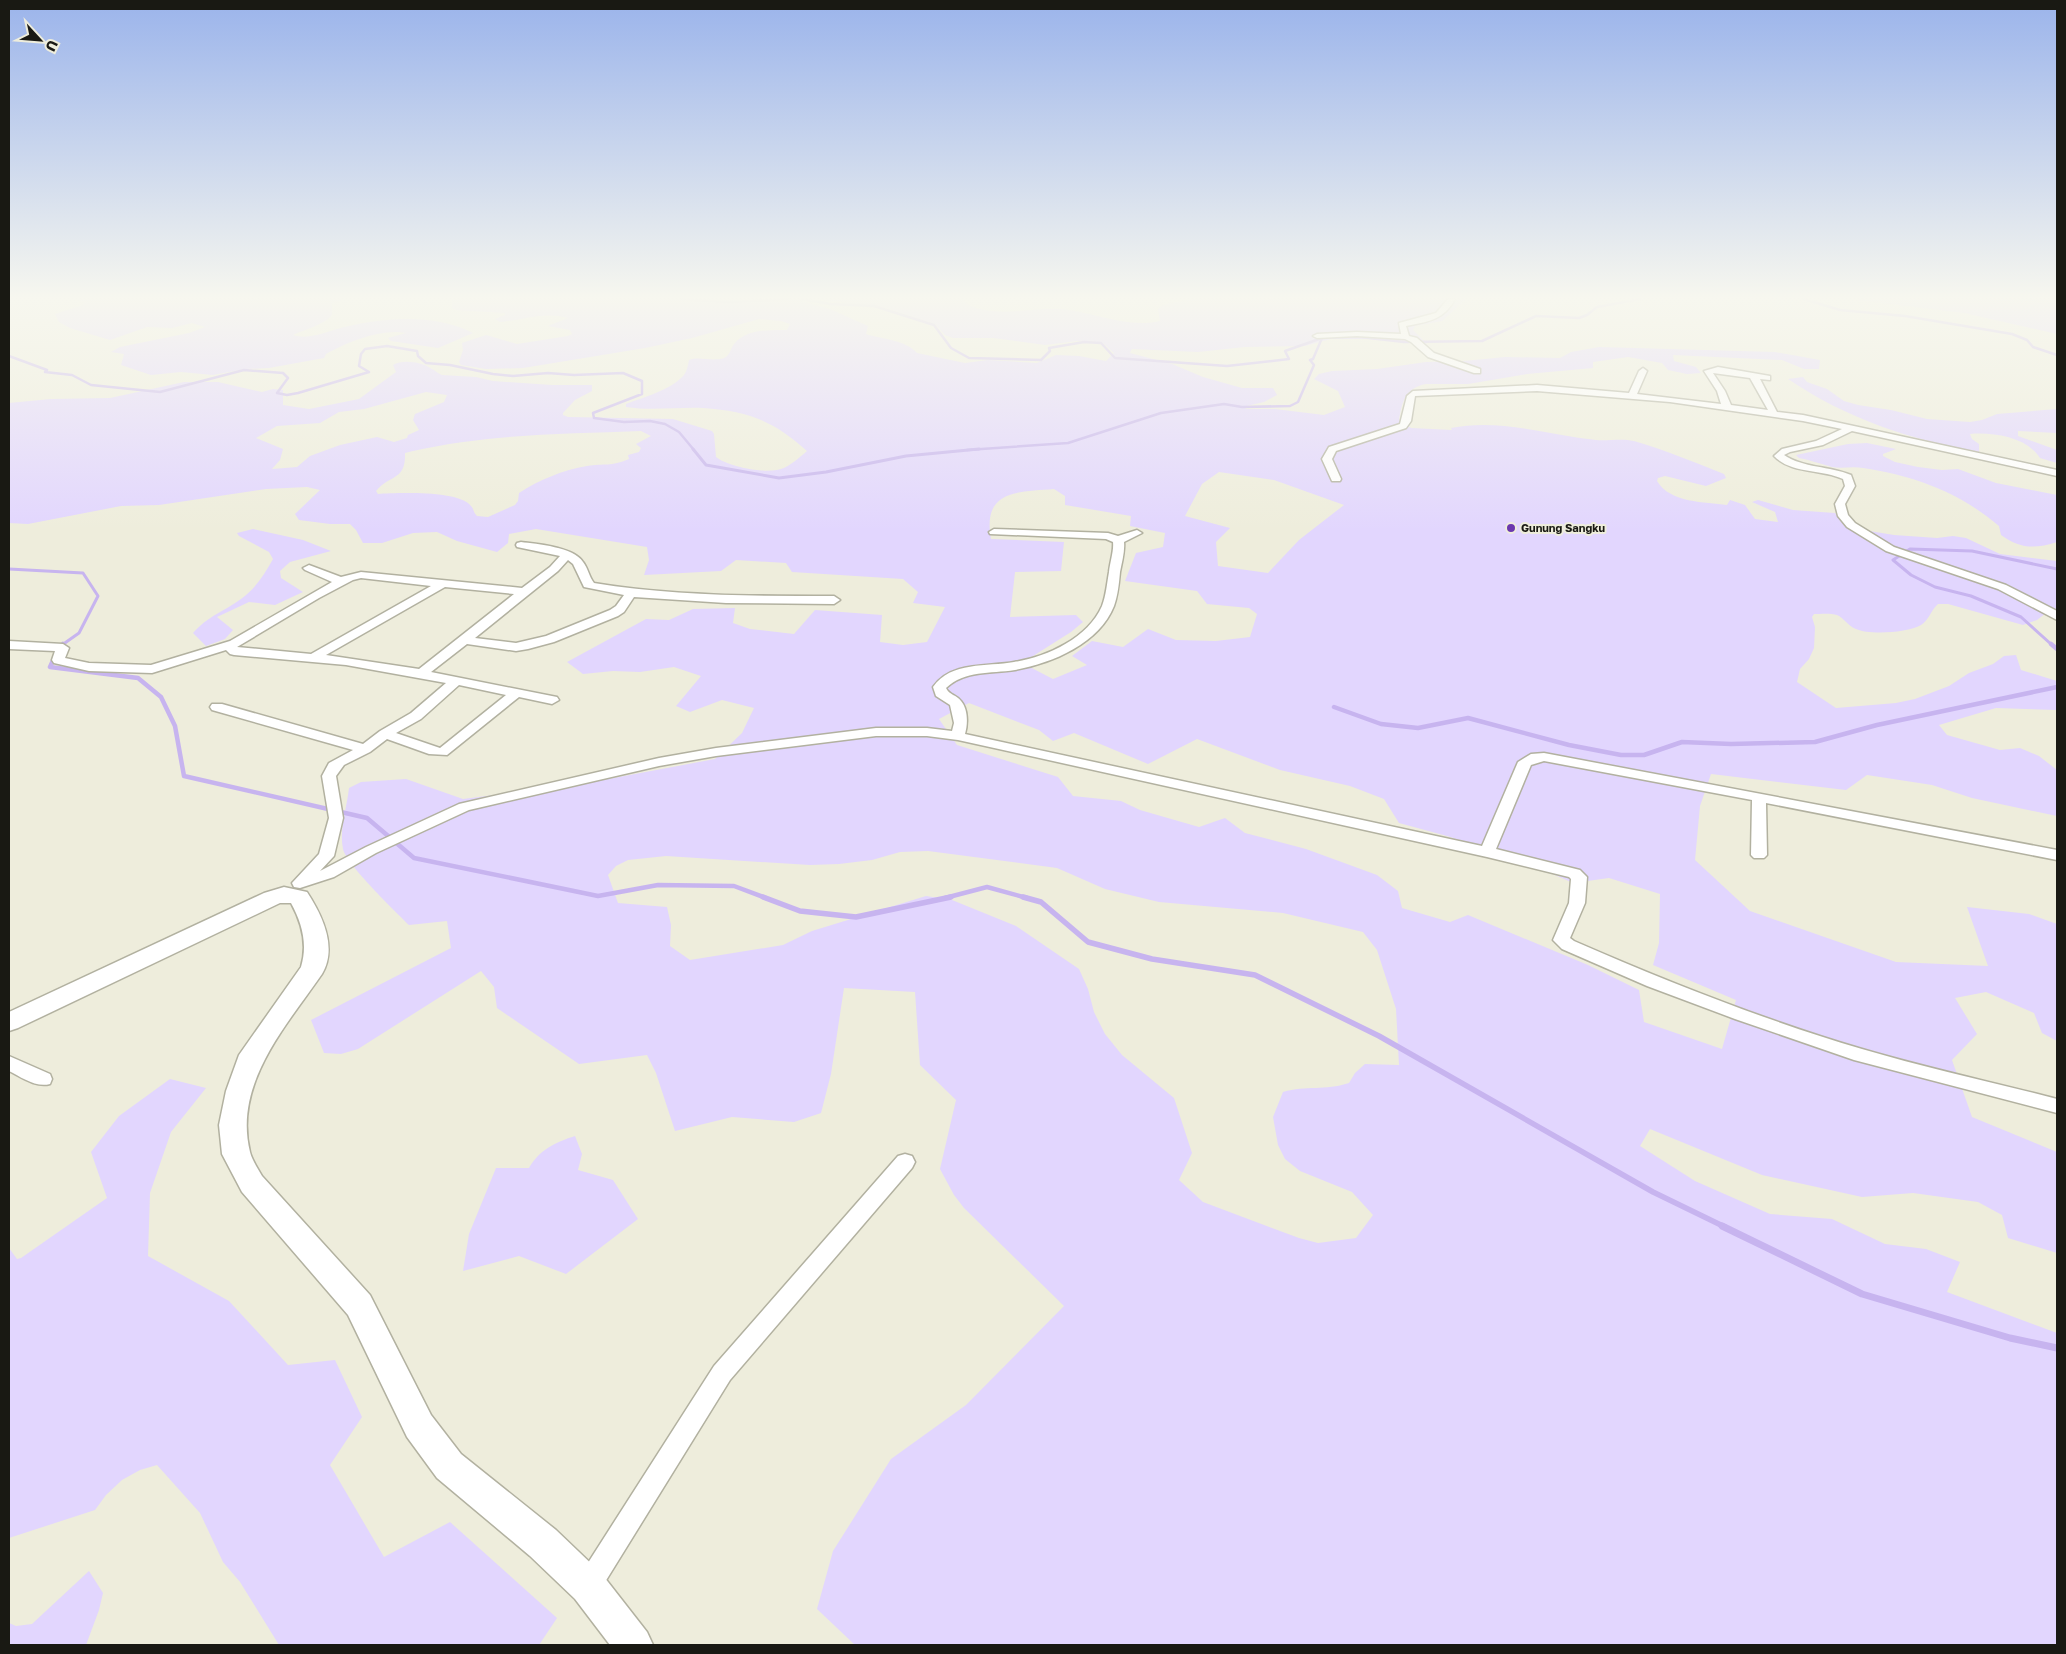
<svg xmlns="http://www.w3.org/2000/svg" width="2066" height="1654" font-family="'Golos Text',sans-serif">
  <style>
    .green { fill: #e2d6fe; fill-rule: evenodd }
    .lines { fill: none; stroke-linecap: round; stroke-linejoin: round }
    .stream-far4 { stroke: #c7b4ef; stroke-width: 2.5 }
    .stream-far3 { stroke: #c7b4ef; stroke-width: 3 }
    .stream-far2 { stroke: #c7b4ef; stroke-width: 4.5 }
    .stream-far1 { stroke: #c7b4ef; stroke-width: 5.5 }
    .stream { stroke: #c7b4ef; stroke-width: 7 }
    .street-casing { stroke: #b2b1a0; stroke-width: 3 }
    .secondary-casing { stroke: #b2b1a0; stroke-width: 3 }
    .street { fill: #fff; fill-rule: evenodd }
    .secondary { fill: #fff; fill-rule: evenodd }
    .poi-dot { fill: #6b37ae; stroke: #eeeddc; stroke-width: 2 }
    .labels { text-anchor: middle; stroke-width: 4; stroke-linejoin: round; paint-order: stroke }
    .far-poi-label { font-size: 11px; font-weight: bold; fill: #191913; stroke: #eeeddc; text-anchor: start }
  </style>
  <rect width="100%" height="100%" fill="#eeeddc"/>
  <g class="green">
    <path d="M77,299H345L330,304L332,306C332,306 332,313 332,314C329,323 301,331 293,335C311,341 331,329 349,326C387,317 437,314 473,333L438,348L391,341L388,338L406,333C382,328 347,342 326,354L324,358L269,368L245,369L213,375L181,372L151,375L121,365L124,354L111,352L120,347L189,333L205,327L192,323L172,328L147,327L110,340L70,328L59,322L55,314L83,305L84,302Z"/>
    <path d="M452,299H805L801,301L830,309L868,326L866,334C881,339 906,340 917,353L965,363L988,360L1037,363L1056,355L1079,356L1106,361L1114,353L1104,344L1092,341H1077L1045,345L993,338H953L945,335L935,324L883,307L815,299H960C966,303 973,308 980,309C1007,316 1035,307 1061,309C1093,312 1129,329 1160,321L1158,309L1163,305L1192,299H1466L1442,321L1415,326L1413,330L1427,344L1367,339H1331L1305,346L1245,347L1198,352L1132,349L1130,353L1172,364L1203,377L1242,388H1273L1277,395L1264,402L1242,407L1247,409H1275L1324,415L1345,407L1338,391L1314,379L1319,374L1332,371L1377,369L1426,362L1464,361L1505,357L1560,358L1571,352L1599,347L1775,352L1820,360L1819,369H1804L1782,360L1673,355L1674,361L1696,367L1701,373L1687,374L1668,370L1662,363L1628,357L1593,362V368L1527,374L1468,384H1426C1405,388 1402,402 1399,420L1411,428L1452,430L1451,428C1499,418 1549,435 1596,440C1608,441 1622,438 1634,441C1665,450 1694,462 1724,474L1726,478L1706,486L1665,476L1658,478L1657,481C1670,503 1705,502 1727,505L1730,500L1745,505L1755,519L1778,522L1775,512L1752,502L1758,500L1793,510L1835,513L1845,527L1894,535L1937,538L1953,536L1966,538L2000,554L2057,561V616L2046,613L2037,620L2023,625L1948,604H1938C1931,610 1929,620 1921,625C1907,633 1869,635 1856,629C1848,626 1844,618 1837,615C1831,613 1820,614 1814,614L1812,617L1815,627L1814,648L1809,659L1800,669L1797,682L1836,708L1896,703L1915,699L1949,686L1969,673L1993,664L2004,656L2016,655L2021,670L2057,681V710L1996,708L1939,725L1947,735L2000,750L2020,748L2039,756L2057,770V816L1972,798L1932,785L1867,775L1846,790L1711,774L1700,806L1695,860L1750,911L1896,962L1988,966L1967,907L2029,914L2057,924V1041L2042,1033L2034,1013L1986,992L1955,998L1977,1034L1952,1060L1972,1117L2057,1152V1253L2008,1238L2002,1215L1978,1202L1913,1193L1862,1197L1762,1175L1650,1129L1640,1146L1695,1181L1770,1214L1832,1219L1885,1244L1926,1249L1960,1262L1947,1292L2057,1333V1645H855L817,1609L833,1551L891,1459L966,1405L1064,1306L964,1208L954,1195L940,1169L956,1100L920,1065L915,992L844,988L831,1074L821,1113L794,1122L732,1117L675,1131L656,1073L647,1055L579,1064L497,1008L494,987L481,971L358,1049L341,1054L324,1053L311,1020L451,948L447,921L409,925C396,912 346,864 343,849C339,830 347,807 349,788L361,782L406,779L463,799L587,783L715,759L742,733L754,708L722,700L690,712L676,706L701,676L674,667L640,672L613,671L583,674L567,662L646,619L669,620L693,609L735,608L733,623L750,629L794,634L815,610L882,615L880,642L903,645L927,642L945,607L913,603L918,592L903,579L792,572L786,563L736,560L721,571L644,575L649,560L647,547L536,529L509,534L508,543L497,552L457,541L437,532L413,533L382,543H363L356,530L350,524H330L299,520L295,514L320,490L307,487L266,489L159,505L121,506L28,524L9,523V403L51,399L110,398L184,382H218L262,392L273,389L283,390V405L309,409L359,399L396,372L393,365C403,359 422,362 432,369C436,371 437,373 442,375L476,377L493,381L552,385H592V391L575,400L563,413V415L568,417L673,419L712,431L714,434L716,457C729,467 765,474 781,469C790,466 799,458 807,451C774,421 748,411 703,408C677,407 651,411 626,407V404C644,397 671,390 684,375C687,371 688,365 689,360C700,356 712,362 724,358C731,355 730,348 735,343C747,329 770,330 787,330L790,324L781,321L759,319L692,338L645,348L523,368L486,369L461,365L459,362L463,350L462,343L486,335L517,344L568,336L572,334L570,330L548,326L568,318C545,311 523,320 500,322L495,319L505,315V313L456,310L452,308ZM426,392L447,395L444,402L415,414L413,420L419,430L408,435L407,438L394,442L377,437L340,445L310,456L297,467L272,469L280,460L283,449L256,438L277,426L320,423L339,412L364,409ZM641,431L651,436L636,444L641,448L639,452L628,455L629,459C611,467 604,463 587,466C563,470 539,480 519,493L518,501L515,505L488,517L477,516C473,512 474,509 471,506C459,490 396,493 378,494L376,491C390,474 406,481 405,453L413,451C488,434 564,434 641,431ZM1219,472L1274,480L1344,505L1299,540L1268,573L1218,566L1216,542L1230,528L1185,516L1202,484ZM1054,489L1065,496V505L1131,516L1130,526L1165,533L1163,547L1136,553L1125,581L1197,591L1207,604L1249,608L1257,614L1250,637L1216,641L1176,640L1148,629L1123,647L1092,641L1072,656L1087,665L1053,679L1022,663L1071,632L1083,622L1076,615L1010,617L1015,572L1061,571L1064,542L991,539C982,490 1017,492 1054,489ZM969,703L1039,730L1053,741L1074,733L1148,764L1197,739L1280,770L1350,786L1384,799L1399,823L1447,836L1517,858L1573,883L1609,878L1660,894L1659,943L1653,965L1736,1000L1722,1049L1644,1022L1639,990L1588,965L1468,915L1450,922L1402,908L1398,891L1377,875L1306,849L1245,833L1225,818L1199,827L1140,810L1121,801L1073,796L1058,777L957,745L939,719ZM928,851L1057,868L1105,889L1159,902L1283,913L1363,932L1377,950L1396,1009L1399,1065L1365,1064L1355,1073L1349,1083C1324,1091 1307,1085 1283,1092L1273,1117L1278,1145L1285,1159L1300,1171L1352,1192L1373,1215L1356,1238L1318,1243L1299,1238L1203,1202L1179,1180L1192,1153L1174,1098L1122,1055L1105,1034L1094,1012L1088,989L1079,969L1016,926L952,900L926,896L812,931L783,945L690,960L670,946L671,925L667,907L618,903L608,875L616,866L628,860L666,856L810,865L839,864L872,860L900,852Z"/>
    <path d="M1849,299H2057V334L1964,313Z"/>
    <path d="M1803,377L1807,382L1827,389L1844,401L1858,405L1891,410L1927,419L1970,422L1982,420L1997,414L2057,409V433L2018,431V436L2057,450V463L2040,458C2027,437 1993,432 1970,434L1972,439L1979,444V452C1911,440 1845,418 1788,379Z"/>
    <path d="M1867,443L1896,449L1883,454V456L1895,462L1918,467L1942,470L1958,469L1996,483L2057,495V542C2035,549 2020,549 2001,535L1999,526C1959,492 1915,476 1863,468C1853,466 1842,469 1832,467C1821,464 1810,460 1799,458L1796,455L1848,444Z"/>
    <path d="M253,529L303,540L331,551L290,562L280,571L281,578L303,592L275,605L249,602L217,617L233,630L225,639L206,646L193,633C208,616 223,612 241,599C256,588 264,575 273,559L269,552L239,536L237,533Z"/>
    <path d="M170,1079L206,1088L171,1132L150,1193L148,1256L229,1301L288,1365L335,1360L362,1417L330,1465L384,1557L450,1522L557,1618L539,1645H279L240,1582L223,1562L200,1513L157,1465L140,1470L122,1480L106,1495L95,1510L9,1538V1248L17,1259L21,1258L107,1198L91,1152L119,1116Z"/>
    <path d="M575,1136L582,1154L578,1170L613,1180L638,1219L566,1274L519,1256L463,1271L469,1234L496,1168H529C539,1150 556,1142 575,1136Z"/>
    <path d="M89,1571L103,1593L99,1610L86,1645H9V1623L16,1626L32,1624Z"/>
  </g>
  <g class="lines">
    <g class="stream-far4">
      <path d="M682,299L728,302L788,299"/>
      <path d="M802,299L831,304L874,306L934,325L951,348L969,358L1041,360L1050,351L1049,348L1084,342L1101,343L1115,358L1227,366L1289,359L1285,351L1322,338L1360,337L1404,342L1482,341L1536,316L1579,318L1587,315L1597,307L1640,299"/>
      <path d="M1804,299L1840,310L1905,316L2012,334L2027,340L2033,347L2057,355"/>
      <path d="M9,356L47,370L45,372L72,375L91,385L160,392L244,370L283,373L288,378L277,393L287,395L298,393L369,372L359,366L361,354L365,349L387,346L417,351L418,356L426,363L450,365L493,374L513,376L548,373L574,375L623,373L642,381V394L593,413L594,418L624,422L650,421L665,424L679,432L694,450"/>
      <path d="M967,450L1068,443L1161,413L1224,404L1242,407L1290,406L1298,402L1314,365L1310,360L1313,359L1322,338"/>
    </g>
    <g class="stream-far3">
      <path d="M693,449L706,465L779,478L826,472L906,456L979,449"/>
      <path d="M9,569L83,573L98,596L79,633L62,645"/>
      <path d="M2052,645L2021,617L1971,596L1935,587L1911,575L1893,560L1910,549L1972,551L2057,569"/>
    </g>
    <g class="stream-far2">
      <path d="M2051,644L2057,649"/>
      <path d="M60,648L63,644"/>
      <path d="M56,654L50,667L138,678L161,697L175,726L184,776L367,818L414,858L598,896L658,885L734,886L766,898"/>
      <path d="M1334,707L1381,724L1418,728L1468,718L1569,745L1621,755H1644L1682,742L1731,744L1815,742L1877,725L2057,687"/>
      <path d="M945,898L987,887L1027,898"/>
    </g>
    <g class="stream-far1">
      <path d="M763,897L800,911L856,917L951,897"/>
      <path d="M1023,897L1041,902L1088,942L1152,959L1255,975L1379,1036L1653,1192L1725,1227"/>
    </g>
    <path class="stream" d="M1722,1226L1862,1294L2010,1338L2057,1348"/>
    <defs>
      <g id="street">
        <path d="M1448,299H1455C1444,320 1427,322 1406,326L1409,336L1417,338L1434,353L1480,369V373H1474L1428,357L1411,342L1405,339L1357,336L1317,338L1313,336L1317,334L1357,332L1401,334L1399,323L1436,313Z"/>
        <path d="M1718,367L1770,376V380L1760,379L1777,412L1803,415L2057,470V476L1852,431L1823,445L1790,452L1784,455C1803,468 1830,466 1851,475L1855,486L1845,504L1848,515L1855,523L1894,547L2006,585L2057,611V620L1998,589L1886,551L1847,527L1838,516L1835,504L1845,486L1843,479C1822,469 1791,474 1774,456L1782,449L1816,441L1842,429L1803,421L1670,402L1537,391L1415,396L1411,421L1406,428L1336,451L1332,459L1341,479L1340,481H1332L1322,459L1329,447L1400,424L1407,396L1413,391L1537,385L1629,393L1639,371L1643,368L1647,371L1637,394L1721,404L1717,391L1704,371ZM1713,373L1750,378L1768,410L1731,405L1725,391Z"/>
        <path d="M994,529L1108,533L1118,536L1137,530L1142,533L1124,542C1125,551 1122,562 1120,572C1119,583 1118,595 1114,606C1099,644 1052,663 1015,670C990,674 965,670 946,688C949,695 957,695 961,701C968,709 968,724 965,734L1482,846L1518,762L1531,754L1544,753L2057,850V860L1766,803L1767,855L1764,858H1754L1751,855L1752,800L1544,761L1531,765L1496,849L1580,870L1587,877L1585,903L1570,938L1574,941C1668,982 1764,1020 1862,1049C1926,1068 1992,1082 2057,1099V1113L1854,1060L1735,1019L1647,986L1562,949L1553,940L1569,903L1571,879L1569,877L1487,857L958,740L927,736H876L716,756L659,766L469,810L376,853L334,877L300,888L294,887L292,883L319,854L329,818L322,776L329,763L353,750L212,710L210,707L212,704H222L363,744L380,731L411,713L446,683L346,665L234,655L230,654L226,650L152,673L89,671L54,663L52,660L55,651L9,649V641L63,644L69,648L65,658L89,663L151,665L230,641L332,582L305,570L303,568L309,565L341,577L361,572L522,588L550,567L560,556L517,547L516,545L517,543L521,542C537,544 574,547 583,562C588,568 589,577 594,583C673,596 754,596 834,596L840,600L834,604L726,603L634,597L624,612L618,616L554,642L528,649L516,651L467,644L431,672L557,697L559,700L552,704L519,697L447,755L429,754L387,739L370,752L344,765L336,776L343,818L334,856L320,871L366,847L459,804L659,758L716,748L876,728H927L952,731L954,723L950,705L936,696L933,687C951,661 987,667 1014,662C1047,657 1088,638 1102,606C1106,596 1107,583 1109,572C1110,562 1114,551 1113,542L1106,539L990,534L989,532ZM568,560L573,564L584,587L624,595L616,606L610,610L546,636L516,643L475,638L558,571ZM361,578L431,586L311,654L237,647L319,598L353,580ZM445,587L514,594L419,669L326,655ZM459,685L506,695L440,748L396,733L421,719Z"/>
        <path d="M9,1056L50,1074L52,1079L50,1084C36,1088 21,1077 9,1071Z"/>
        <path d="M905,1154L912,1156L915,1162L912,1168L730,1380L597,1595L588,1599L579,1595L575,1586L579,1577L714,1366L898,1156Z"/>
      </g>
      <path id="secondary" d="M284,887L307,892C322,915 338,947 322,974C286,1026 233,1084 250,1152C252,1160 258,1169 262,1176L370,1295L431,1415L461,1454L556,1530L601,1573L647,1632L653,1645H610L575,1599L530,1556L437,1478L407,1437L348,1315L242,1192L222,1154L219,1125L226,1091L239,1055L301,967C308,944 302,923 291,903H280L18,1028L9,1031V1012L264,893Z"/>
    </defs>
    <use href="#street" class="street-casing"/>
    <use href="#secondary" class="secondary-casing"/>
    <use href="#street" class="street"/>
    <use href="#secondary" class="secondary"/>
  </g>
  <linearGradient id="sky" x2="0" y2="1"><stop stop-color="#9bb4eb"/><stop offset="0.56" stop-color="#f7f7ef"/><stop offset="1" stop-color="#f7f7ef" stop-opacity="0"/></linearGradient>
  <rect width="2066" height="531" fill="url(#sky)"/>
  <circle class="poi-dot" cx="1511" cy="528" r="5"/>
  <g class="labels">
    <g class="far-poi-label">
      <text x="1521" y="532">Gunung Sangku</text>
    </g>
  </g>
  <rect width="2066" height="1654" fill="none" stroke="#191913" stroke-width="20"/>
  <g transform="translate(40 40) rotate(116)" stroke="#eeeddc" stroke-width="4" paint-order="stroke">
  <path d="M0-4L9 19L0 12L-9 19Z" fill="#191913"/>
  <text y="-8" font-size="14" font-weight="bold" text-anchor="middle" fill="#191913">U</text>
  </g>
</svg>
